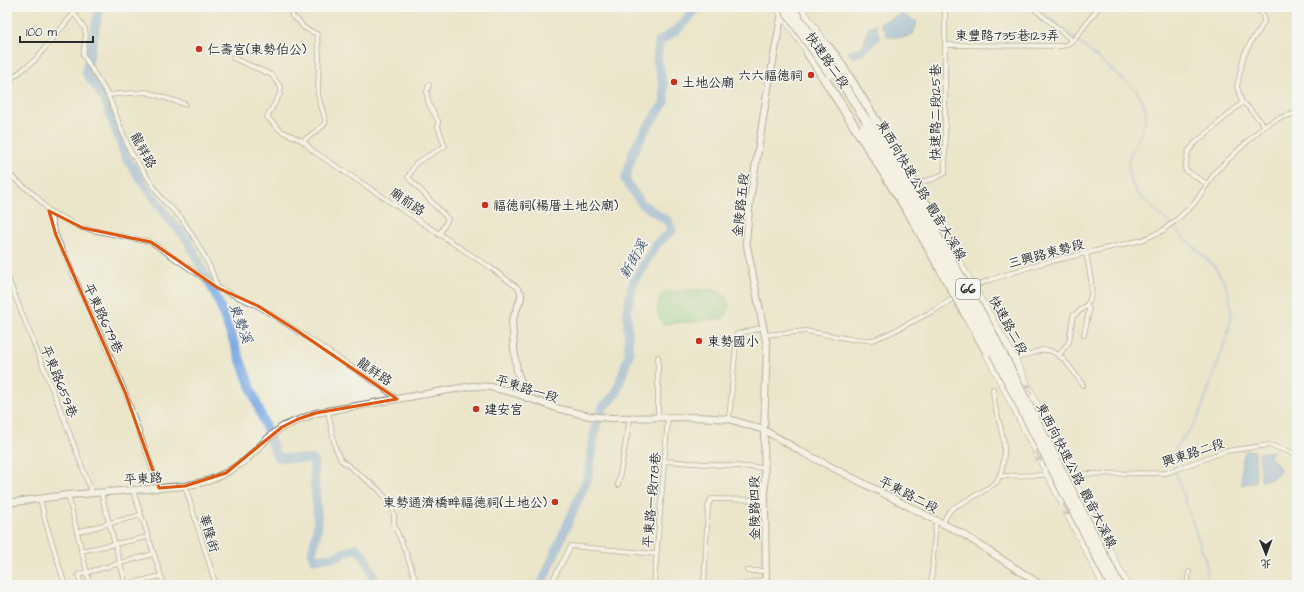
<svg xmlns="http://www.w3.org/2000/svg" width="1304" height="592" font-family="'Architects Daughter','LXGW WenKai TC',sans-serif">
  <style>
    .green { fill: #79ca8b; stroke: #527a5b }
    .water { fill: #77a7e1; stroke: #516986 }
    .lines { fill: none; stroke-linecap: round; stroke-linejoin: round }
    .stream { stroke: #77a7e1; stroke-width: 1.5 }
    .river { stroke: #77a7e1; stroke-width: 9 }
    .street-casing { stroke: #6e6c63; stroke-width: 5.5 }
    .secondary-casing { stroke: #6e6c63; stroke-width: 8 }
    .primary-casing { stroke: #6e6c63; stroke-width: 8 }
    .highway-casing { stroke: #6e6c63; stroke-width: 10 }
    .street { stroke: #fff; stroke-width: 4 }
    .secondary { stroke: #fff; stroke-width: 6 }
    .primary { stroke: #fff; stroke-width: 7 }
    .highway { stroke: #fff; stroke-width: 8 }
    .highway-bridge-casing { stroke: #6e6c63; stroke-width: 10; stroke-linecap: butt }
    .highway-bridge { stroke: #fff; stroke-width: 8 }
    .oneway { stroke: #a0a0a0 }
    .marked { fill: none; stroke: #df570e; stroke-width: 3; stroke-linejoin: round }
    .poi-dot { fill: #c8321e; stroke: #f6f6f2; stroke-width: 1.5 }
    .labels { text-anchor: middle; stroke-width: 3; stroke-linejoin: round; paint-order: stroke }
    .shield { fill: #f6f6f2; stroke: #686867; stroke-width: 1 }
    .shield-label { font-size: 12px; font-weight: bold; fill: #2b2b2b }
    .street-label { font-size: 13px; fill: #2b2b2b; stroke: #f6f6f2 }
    .poi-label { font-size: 13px; fill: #2b2b2b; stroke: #f6f6f2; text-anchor: start }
    .water-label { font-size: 14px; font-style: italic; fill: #46566b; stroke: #f6f6f2 }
  </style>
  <rect width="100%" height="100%" fill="#f6f6f2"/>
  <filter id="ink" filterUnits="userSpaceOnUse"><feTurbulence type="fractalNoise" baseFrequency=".025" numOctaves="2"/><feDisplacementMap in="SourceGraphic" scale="8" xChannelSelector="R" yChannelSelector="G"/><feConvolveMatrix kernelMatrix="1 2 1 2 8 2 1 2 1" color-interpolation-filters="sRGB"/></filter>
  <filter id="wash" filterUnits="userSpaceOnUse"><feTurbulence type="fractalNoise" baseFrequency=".012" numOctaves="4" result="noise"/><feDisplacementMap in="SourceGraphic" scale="16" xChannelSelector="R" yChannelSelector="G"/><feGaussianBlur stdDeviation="0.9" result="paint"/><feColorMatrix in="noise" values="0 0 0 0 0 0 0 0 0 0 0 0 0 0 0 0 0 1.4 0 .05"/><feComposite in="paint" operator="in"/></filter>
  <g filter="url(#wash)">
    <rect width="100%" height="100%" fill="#ebe6ca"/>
    <path class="green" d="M710,289C719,290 730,298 729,308C728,312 725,316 722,319L663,324C655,314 655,300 666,292Z"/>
    <g class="water">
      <path d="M902,14L917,22L913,34L906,37H888L880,23Z"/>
      <path d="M875,24L880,38L866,52L853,58L848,52L863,46L869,27Z"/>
      <path d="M1246,450L1255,451L1256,482L1241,485L1242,461Z"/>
      <path d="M1274,451L1268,457L1276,462L1280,470L1273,478L1261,481L1259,453Z"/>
    </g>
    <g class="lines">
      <path class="stream" d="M1037,7L1137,91C1140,97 1144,102 1145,108C1152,141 1111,149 1137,193L1214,266C1243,304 1229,333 1214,373C1209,388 1204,405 1197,419C1188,438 1169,442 1174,467L1206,562L1207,573L1204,585"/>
      <g class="river">
        <path d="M102,7L98,15L86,73L105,100L126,158L167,216L187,239L217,298L277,457L313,460L318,525L312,553L314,559L334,557L356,548L364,555L376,582L380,585"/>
        <path d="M541,585L588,477L595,429L603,407L616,394L629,354L627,310L633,283L657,243L672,231L668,221L642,204L625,180L633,152L646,129L665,102L663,83L657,59L659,42L679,28L698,7"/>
      </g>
    </g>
  </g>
  <g filter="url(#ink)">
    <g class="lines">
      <defs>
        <g id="street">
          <path d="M79,7L74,13L85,29L86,35L83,55L108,95L130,151L162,199L182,219L196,241L210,267L218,288"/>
          <path d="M292,7V16L300,22L302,26L306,29L317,34L319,54L318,95L325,119V123L323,126L303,141"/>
          <path d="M1032,7L1073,41"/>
          <path d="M945,45L1063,46L1073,41L1099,7"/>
          <path d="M233,58L272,75L281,88L280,94L267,117L281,131L303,141L313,151L491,268L518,288L521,293"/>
          <path d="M7,82L35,60L74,13L72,7"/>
          <path d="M429,85L427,91L428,102L438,121V127L445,146L416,163L408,177L448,219L439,235"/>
          <path d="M108,95L146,92L185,104"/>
          <path d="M1242,103L1237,86L1244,55L1252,40L1259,31L1264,22L1263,15L1256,7"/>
          <path d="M7,173L36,196L49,211L56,235L92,317L106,345L125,392L159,488"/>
          <path d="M917,183L933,179L945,173V7"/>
          <path d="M1207,184L1188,172L1185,169L1188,152L1195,143L1242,103L1245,104L1265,126"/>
          <path d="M49,211L83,228L151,242L218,288L258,306L296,330L383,388L397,399"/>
          <path d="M7,276L63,416L92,493"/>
          <path d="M972,287L990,280L1039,264L1142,240L1162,231L1175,221L1194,204L1216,171L1263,127L1279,118L1297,113"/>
          <path d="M765,335L806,331L851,339L873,340L890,333L935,310L957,296"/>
          <path d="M1084,335L1089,310L1087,305"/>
          <path d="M1059,355L1069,342L1073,316C1078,312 1085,308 1088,303C1096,290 1088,267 1086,252"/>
          <path d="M1019,357C1027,355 1035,352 1043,350C1060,348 1074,373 1083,385"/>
          <path d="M328,411L335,447L341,460L378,489L391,504L394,514V525L407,555L417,585"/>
          <path d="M658,417V357"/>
          <path d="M729,419L737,334L764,327"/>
          <path d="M664,461L765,468"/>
          <path d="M1069,474L1166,473L1226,451L1269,445L1297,454"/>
          <path d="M1000,476L1050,475"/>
          <path d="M618,485L630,418"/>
          <path d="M185,486L216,585"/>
          <path d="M133,490L164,585"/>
          <path d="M101,493L126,585"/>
          <path d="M68,495L90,585"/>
          <path d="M40,498L45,520L65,585"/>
          <path d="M943,523C945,520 946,515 949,512C952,507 959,505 964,502C973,497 990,488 997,481C1002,474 1004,459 1004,451C1005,429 993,413 993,389"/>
          <path d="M77,532L141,515"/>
          <path d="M81,551L148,537"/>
          <path d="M747,571H766"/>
          <path d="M82,585L78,575L153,554"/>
          <path d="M124,585L161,576"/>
          <path d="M550,585L571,546L656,554"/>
          <path d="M654,585L668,417"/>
          <path d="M704,585L708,507L711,499L765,500"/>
          <path d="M743,585L766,579"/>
          <path d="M931,585L936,520"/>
          <path d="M1187,585L1189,572"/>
        </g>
        <g id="secondary">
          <path d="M521,293V298L512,321L514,348L517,371L527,398"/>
          <path d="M7,503L68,495L185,486L208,481L226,473L246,460L267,439L282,427L316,413L472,386L491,387L515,393L556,408L589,416L610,418L697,417L729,419L764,430L802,452L963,534L1041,585"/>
          <path d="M766,585L764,430L767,346L746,241L750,200L767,94L782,12"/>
        </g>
        <g id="primary">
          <path d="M777,7L811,56"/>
          <path d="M800,7L830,51"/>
          <path d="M935,221L1014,358L1070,474L1127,585"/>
          <path d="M984,348L1104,585"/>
        </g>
        <g id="highway">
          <path d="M828,47L837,58L873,116"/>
          <path d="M808,53L855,127"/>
        </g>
      </defs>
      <use href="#street" class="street-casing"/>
      <use href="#secondary" class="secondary-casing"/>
      <use href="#primary" class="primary-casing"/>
      <use href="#highway" class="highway-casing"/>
      <use href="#street" class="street"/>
      <use href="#secondary" class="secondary"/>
      <use href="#primary" class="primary"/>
      <use href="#highway" class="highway"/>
      <defs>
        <g id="highway-bridge">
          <path d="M783,7L830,74"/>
          <path d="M791,7L823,53L910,189L958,272L989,327L1119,585"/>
          <path d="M873,116L915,184L938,226"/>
          <path d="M855,127L912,218L987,352"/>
          <path d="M864,127L913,207L982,330L1111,585"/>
        </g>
      </defs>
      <use href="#highway-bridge" class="highway-bridge-casing"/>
      <use href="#highway-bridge" class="highway-bridge"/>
    </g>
    <defs><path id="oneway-shaft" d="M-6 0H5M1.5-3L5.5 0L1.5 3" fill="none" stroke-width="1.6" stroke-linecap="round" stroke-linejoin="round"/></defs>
    <g class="oneway">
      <use href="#oneway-shaft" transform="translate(1029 389) rotate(-116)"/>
      <use href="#oneway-shaft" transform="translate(1038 456) rotate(63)"/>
      <use href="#oneway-shaft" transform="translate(1066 510) rotate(63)"/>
    </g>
  </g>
  <path d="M0 0H1304V592H0ZM49,211L83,228L151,242L218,288L258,306L296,330L397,399L316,413L298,419L282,427L226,473L185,486L159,488L125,392L56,235Z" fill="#ebe6ca" fill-opacity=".55" fill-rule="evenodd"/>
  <path class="marked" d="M49,211L83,228L151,242L218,288L258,306L296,330L397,399L316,413L298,419L282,427L226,473L185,486L159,488L125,392L56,235Z"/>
  <g class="poi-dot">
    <circle cx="199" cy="49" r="4"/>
    <circle cx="811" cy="75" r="4"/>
    <circle cx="674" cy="82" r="4"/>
    <circle cx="485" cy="205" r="4"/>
    <circle cx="699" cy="341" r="4"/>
    <circle cx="476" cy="409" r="4"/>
    <circle cx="555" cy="502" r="4"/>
  </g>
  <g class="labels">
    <rect class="shield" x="956" y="279" width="24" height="20" rx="3"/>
    <g class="shield-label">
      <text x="968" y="293">66</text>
    </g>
    <g class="street-label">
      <text x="1007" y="40">東豐路735巷123弄</text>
      <text transform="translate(828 60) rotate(55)" y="5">快速路二段</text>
      <text transform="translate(935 112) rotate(-90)" y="5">快速路二段125巷</text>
      <text transform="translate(144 150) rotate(61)" y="5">龍祥路</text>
      <text transform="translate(922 190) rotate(59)" y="5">東西向快速公路 觀音大溪線</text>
      <text transform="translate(408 201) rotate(34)" y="5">廟前路</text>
      <text transform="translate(740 205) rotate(-84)" y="5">金陵路五段</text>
      <text transform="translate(1046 253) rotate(-15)" y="5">三興路東勢段</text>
      <text transform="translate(104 318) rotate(65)" y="5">平東路679巷</text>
      <text transform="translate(1009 325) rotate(61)" y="5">快速路二段</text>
      <text transform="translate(375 371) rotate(34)" y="5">龍祥路</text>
      <text transform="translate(60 381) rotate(68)" y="5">平東路659巷</text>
      <text transform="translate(527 388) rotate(17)" y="5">平東路一段</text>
      <text transform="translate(1193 452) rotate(-18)" y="5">興東路二段</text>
      <text transform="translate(1077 475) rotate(63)" y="5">東西向快速公路 觀音大溪線</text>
      <text transform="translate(143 478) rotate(-4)" y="5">平東路</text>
      <text transform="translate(909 494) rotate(27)" y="5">平東路二段</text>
      <text transform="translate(651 500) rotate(-85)" y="5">平東路一段178巷</text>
      <text transform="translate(754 508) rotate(-91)" y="5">金陵路四段</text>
      <text transform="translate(210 533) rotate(73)" y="5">華隆街</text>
    </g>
    <g class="poi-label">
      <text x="207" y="54">仁壽宮(東勢伯公)</text>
      <text x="803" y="80" text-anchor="end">六六福德祠</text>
      <text x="682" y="87">土地公廟</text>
      <text x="493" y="210">福德祠(楊厝土地公廟)</text>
      <text x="707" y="346">東勢國小</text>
      <text x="484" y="414">建安宮</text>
      <text x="547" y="507" text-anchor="end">東勢通濟橋畔福德祠(土地公)</text>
    </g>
    <g class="water-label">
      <text transform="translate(633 259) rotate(-61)" y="5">新街溪</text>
      <text transform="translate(241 323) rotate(69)" y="5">東勢溪</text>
    </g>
  </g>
  <rect width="1304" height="592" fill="none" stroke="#f6f6f2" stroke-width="24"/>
  <g transform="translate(1266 554) rotate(179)" stroke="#f6f6f2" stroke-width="3" paint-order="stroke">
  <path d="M0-3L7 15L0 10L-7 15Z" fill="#2b2b2b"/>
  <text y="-6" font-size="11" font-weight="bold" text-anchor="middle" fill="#2b2b2b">北</text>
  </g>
  <path d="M20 36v6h73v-6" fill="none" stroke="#2b2b2b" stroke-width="2"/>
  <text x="26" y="36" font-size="12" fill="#2b2b2b" stroke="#f6f6f2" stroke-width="3" paint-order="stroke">100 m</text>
</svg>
